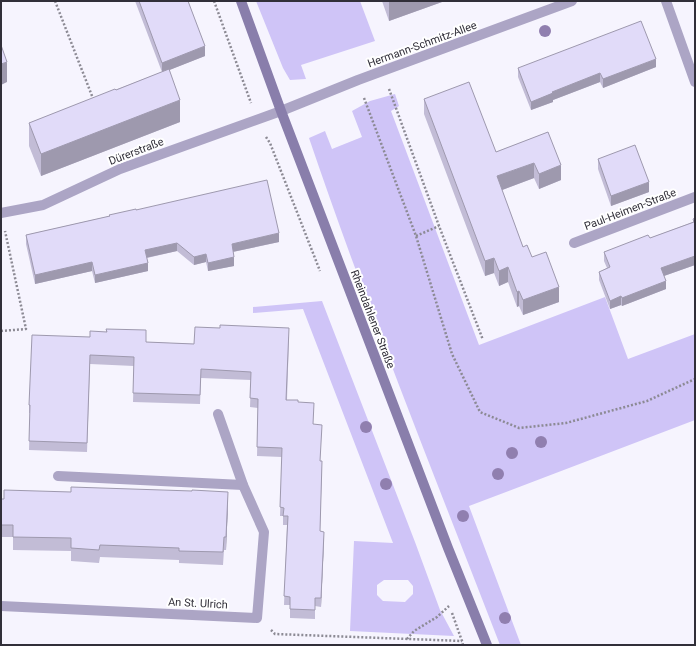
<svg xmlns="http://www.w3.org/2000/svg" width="696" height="646" font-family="Roboto,sans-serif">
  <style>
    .green { fill: #cfc4f7; fill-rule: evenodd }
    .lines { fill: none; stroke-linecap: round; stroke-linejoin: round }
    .path { stroke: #8c8a94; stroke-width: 2.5; stroke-dasharray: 2 2; stroke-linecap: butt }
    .street { stroke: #aca5c5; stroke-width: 10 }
    .secondary { stroke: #897eab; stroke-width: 10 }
    .tree { fill: #907faf }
    .wall { fill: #c2bcd6 }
    .shaded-wall { fill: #9e99ae }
    .building { fill: #e1dbf9; stroke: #9e99ae }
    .labels { text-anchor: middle; stroke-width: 4; stroke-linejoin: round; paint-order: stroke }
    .street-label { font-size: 11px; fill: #312f39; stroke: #fff }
  </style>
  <rect width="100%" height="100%" fill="#f6f4fe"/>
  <g class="green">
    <path d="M256,1H360L375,41L301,65L306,79L290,80L283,68Z"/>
    <path d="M395,94L399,106L391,111L479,345L605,297L628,359L695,334V420L469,506L521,645H500C435,477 367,309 309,138L325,131L332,149L362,137L352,111L370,101Z"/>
    <path d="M322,301L415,542L440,610L454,636L350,631L354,541L393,543L303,309L253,313V307ZM384,580H408L413,586V594L405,602L383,601L377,595V585Z"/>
  </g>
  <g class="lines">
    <g class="path">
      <path d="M55,1L94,101"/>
      <path d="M214,1L251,103"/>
      <path d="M389,89L439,226L483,340"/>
      <path d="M364,98L416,236L452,354L480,412L519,428L566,423L647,401L695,379"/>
      <path d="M266,137L270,143L320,271"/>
      <path d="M416,236L439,226"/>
      <path d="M1,331L26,329L5,231"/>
      <path d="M452,613L462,641L463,645"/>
      <path d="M271,630L275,634L462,641"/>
      <path d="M407,639L414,631L437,617L449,606"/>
    </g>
    <g class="street">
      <path d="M666,1L695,82"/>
      <path d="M1,213L43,205L120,169L281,111L358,80L572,1"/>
      <path d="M574,243L695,197"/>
      <path d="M58,476L243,485"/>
      <path d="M1,606L257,618L264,532L243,485L218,414"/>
    </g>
    <path class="secondary" d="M241,1L281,111L448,548L487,645"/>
  </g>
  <g class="tree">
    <circle cx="545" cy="31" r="6"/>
    <circle cx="366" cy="427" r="6"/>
    <circle cx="541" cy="442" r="6"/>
    <circle cx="512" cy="453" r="6"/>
    <circle cx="498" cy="474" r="6"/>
    <circle cx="386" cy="484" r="6"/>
    <circle cx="463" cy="516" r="6"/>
    <circle cx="505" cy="618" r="6"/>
  </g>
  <g class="wall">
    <path d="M135,1H188L205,56L169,70L180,122L41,176L29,146V123L162,72Z"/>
    <path d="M382,1H442V2L389,21Z"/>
    <path d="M656,67L603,88L600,82L553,100V102L531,110L518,77V68Z"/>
    <path d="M424,99L496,152L548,132L561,180L539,189L534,178L502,190L523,247L532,257L559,302L523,315L519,306L517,307L508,282L499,286L494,273L485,276L424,114Z"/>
    <path d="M598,159L649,192L611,206L598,169Z"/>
    <path d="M136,210L279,242L233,252L234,266L208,271L206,262L194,265L177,251L147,258L148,271L95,283L92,271L35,284L26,244V235Z"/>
    <path d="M695,218V265L664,276L666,289L622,306L621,305L610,309L599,280V272L607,268L604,261V252L650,238L693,222V219Z"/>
    <path d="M106,329L146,342L194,344L289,337L287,400L298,402L313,424L322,470L320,532L324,540L321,607L315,606V619L290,618V605H284L287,525H283V516H280L282,457L257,456L258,408L250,407L251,380L201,378L200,404L133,402L134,366L90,364L87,452L29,450L30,413H29V405L90,337L106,332Z"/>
    <path d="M1,499L228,505L226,550H224L223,565L179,563V560L100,557L99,563L71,561V551L13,550V537H1Z"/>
  </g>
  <g class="shaded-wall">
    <path d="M389,1H442V2L389,21Z"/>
    <path d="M205,46V56L162,73V63Z"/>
    <path d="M656,59V67L603,88V79Z"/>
    <path d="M7,62V82L1,85V64Z"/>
    <path d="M600,73V82L553,100V102L531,110V102L552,92Z"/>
    <path d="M180,100V122L41,176V154Z"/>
    <path d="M534,163V178L497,192V176Z"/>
    <path d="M561,165V180L539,189V174Z"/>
    <path d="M649,182V192L611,206V196Z"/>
    <path d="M279,233V242L232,252V244Z"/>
    <path d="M177,243V251L145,258V250Z"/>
    <path d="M206,254V262L194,265V257Z"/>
    <path d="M695,256V265L661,277V268Z"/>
    <path d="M234,257V266L208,271V263Z"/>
    <path d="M494,258V273L485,276V261Z"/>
    <path d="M92,262V271L35,284V275Z"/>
    <path d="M148,263V271L95,283V275Z"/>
    <path d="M508,267V282L499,286V271Z"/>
    <path d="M666,281V289L622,306V298Z"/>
    <path d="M559,287V302L523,315V300Z"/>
    <path d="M519,291V306L517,307V292Z"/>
    <path d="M621,296V305L610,309V301Z"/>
    <path d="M228,492V505L226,550V537Z"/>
    <path d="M324,532V540L321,607V598Z"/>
  </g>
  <g class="building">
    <path d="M139,1H188L205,46L162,63Z"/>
    <path d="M641,21L656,59L603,79L600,73L552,92L553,93L531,102L518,68Z"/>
    <path d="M1,45L7,62L1,64Z"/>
    <path d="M169,69L180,100L41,154L29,123L115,89L116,90Z"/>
    <path d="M469,82L496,152L548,132L561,165L539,174L534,163L497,176L523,247L527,245L532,257L546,252L559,287L523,300L519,291L517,292L508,267L499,271L494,258L485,261L424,99Z"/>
    <path d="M635,145L649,182L611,196L598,159Z"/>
    <path d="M267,180L279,233L232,244L234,257L208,263L206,254L194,257L177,243L145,250L148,263L95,275L92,262L35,275L26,235L110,216L109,215L136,209V210Z"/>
    <path d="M695,218V256L661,268L666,281L622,298L621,296L610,301L599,272L610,267L604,252L648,235L650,238L694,222L693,219Z"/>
    <path d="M220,325L289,328L286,400H298V402L314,403L313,424L322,425L320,461H322L320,531L324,532L321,598H315V610L290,609V597L284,596L288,516H283L284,508L280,507L282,448L257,447L258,399L250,398L251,372L201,369L200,395L133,393L134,357L90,355L87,443L29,441L30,405H29L32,335L90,337V331L107,332L106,329L146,330V342L194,344L195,327L220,328Z"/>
    <path d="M71,487L192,491V490L228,492L226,537H224L223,552L179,551V548L100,545L99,550L71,548V538L13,537V525H1V499H4V490L71,492Z"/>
  </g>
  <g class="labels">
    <g class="street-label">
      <text transform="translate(422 44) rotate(-20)" y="4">Hermann-Schmitz-Allee</text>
      <text transform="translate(136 151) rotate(-21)" y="4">Dürerstraße</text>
      <text transform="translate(630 209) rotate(-21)" y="4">Paul-Heimen-Straße</text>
      <text transform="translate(373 319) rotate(69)" y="4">Rheindahlener Straße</text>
      <text transform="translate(198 603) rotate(3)" y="4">An St. Ulrich</text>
    </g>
  </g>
  <rect width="696" height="646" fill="none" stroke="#312f39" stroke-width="4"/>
</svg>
